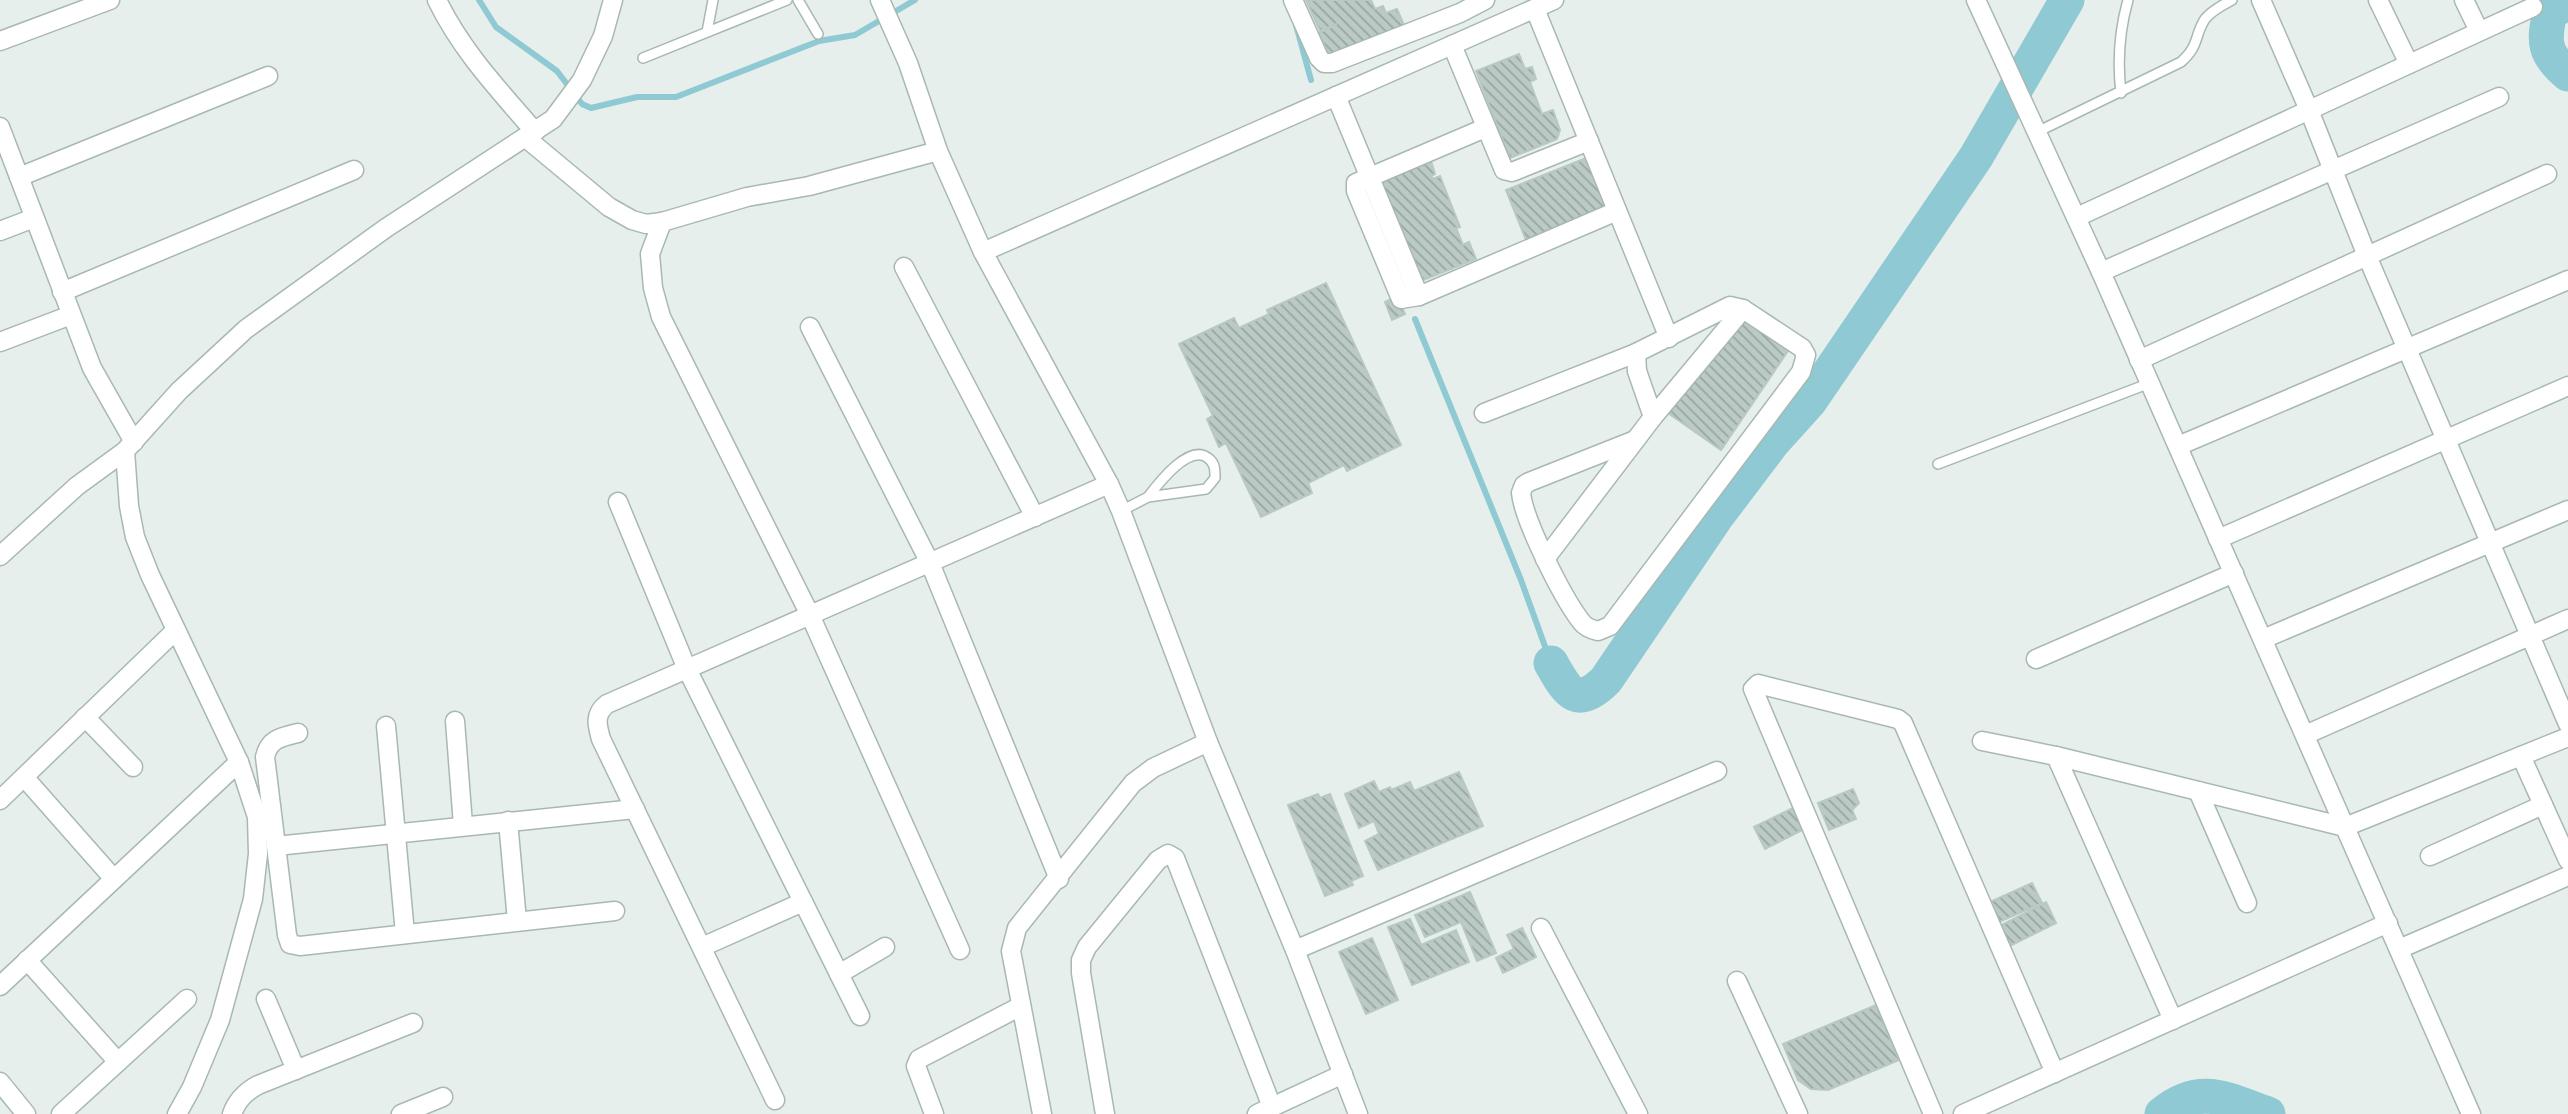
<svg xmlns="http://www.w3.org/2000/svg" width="2568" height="1114" font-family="'DM Sans',sans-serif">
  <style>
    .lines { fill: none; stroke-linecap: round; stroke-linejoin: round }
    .stream { stroke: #8ec9d4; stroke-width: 6 }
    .river { stroke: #8ec9d4; stroke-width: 35 }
    .building { fill: url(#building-back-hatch); stroke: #b8c9c2; stroke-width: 2 }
    .lane-casing { stroke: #a8b8b2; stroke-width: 12 }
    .street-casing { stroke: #a8b8b2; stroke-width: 21 }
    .lane { stroke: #fff; stroke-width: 9 }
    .street { stroke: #fff; stroke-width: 18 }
  </style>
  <defs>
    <pattern id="building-back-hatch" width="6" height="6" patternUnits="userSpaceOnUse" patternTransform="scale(1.75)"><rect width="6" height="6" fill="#bbcac4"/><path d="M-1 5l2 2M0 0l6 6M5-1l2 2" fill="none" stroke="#98a6a0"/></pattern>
  </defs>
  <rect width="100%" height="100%" fill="#e6efeb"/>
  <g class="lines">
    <g class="stream">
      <path d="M479,0L496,27L557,71L582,104L591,108L637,97H676L819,41L855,35L915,0"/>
      <path d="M1296,25L1311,80"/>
      <path d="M1415,319L1521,580L1551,663"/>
    </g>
    <g class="river">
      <path d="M2568,2L2550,13C2543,42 2544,54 2568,74"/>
      <path d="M1551,663C1567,691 1576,710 1606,680L1717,516L1773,442L1810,401L1976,157L2067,0"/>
      <path d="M2162,1114C2201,1082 2227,1100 2268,1114"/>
    </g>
  </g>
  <g class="building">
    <path d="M1306,0H1371L1375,9L1383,6L1386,13L1397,9L1404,25L1330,58L1319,33L1337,24L1320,31Z"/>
    <path d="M1519,54L1525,69L1532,67L1536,79L1530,82L1542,114L1553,110L1560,130L1557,139L1510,158L1476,71Z"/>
    <path d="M1586,158L1593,175L1605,170L1610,207L1526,240L1506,190Z"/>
    <path d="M1431,161L1435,174L1431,176L1433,179L1440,176L1460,227L1456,228L1463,245L1469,242L1476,259L1421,281L1381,180Z"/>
    <path d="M1326,283L1401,445L1347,471L1344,465L1308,483L1312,493L1261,517L1226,443L1219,447L1207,419L1213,416L1179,344L1234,318L1239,328L1269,314L1267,310Z"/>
    <path d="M1397,296L1405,314L1392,320L1385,302Z"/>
    <path d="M1743,303L1796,339L1721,450L1668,413Z"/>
    <path d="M1459,772L1483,826L1378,870L1365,841L1379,834L1374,821L1359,828L1345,794L1374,781L1379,792L1390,787L1391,790L1410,782L1414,791Z"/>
    <path d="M1853,789L1859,803L1852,810L1856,819L1829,830L1818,803Z"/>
    <path d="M1318,794L1320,798L1330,794L1363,876L1351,881L1353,885L1325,896L1288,805Z"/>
    <path d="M1795,807L1806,828L1765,849L1754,827Z"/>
    <path d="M2032,883L2042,903L1999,922L1990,902Z"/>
    <path d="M1470,892L1496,953L1477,961L1461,922L1425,937L1415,915Z"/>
    <path d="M2046,902L2056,923L2010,946L2000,926Z"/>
    <path d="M1410,919L1421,945L1456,930L1469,962L1412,985L1388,927Z"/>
    <path d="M1522,928L1536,957L1503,973L1496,958L1514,949L1507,935Z"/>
    <path d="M1372,938L1398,1000L1366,1014L1339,952Z"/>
    <path d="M1876,1005L1899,1060L1828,1090L1811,1089L1798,1080L1783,1044Z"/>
  </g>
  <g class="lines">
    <defs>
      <g id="lane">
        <path d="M798,0L818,34"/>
        <path d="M707,32L713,0"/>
        <path d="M643,58L787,0"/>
        <path d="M2121,93C2117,60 2119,32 2128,0"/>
        <path d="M2037,132L2181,62C2200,45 2194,36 2205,19C2212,10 2223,5 2232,0"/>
        <path d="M1938,464L2150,383"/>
        <path d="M1121,511L1148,497L1206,489L1215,478C1215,469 1215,463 1208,458C1189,443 1158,484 1148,497"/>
      </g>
      <g id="street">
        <path d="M437,0C461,50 499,90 535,132"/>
        <path d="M880,0L908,63L938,151L983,252L1109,484L1121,511L1208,742L1295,950L1358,1114"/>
        <path d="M1293,0L1319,58L1324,63H1332L1460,13L1485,0"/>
        <path d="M1976,0L2101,272L2471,1114"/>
        <path d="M2261,0L2309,110L2367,256L2568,724"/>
        <path d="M2378,0L2409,64"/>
        <path d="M2464,0L2479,31"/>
        <path d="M1535,9L1669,338"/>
        <path d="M0,41L110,0"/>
        <path d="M1452,45L1504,170L1512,172L1589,141"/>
        <path d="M1336,96L1419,296"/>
        <path d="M0,127L92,368L134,442"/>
        <path d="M1485,128L1356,183V191L1401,299L1419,296L1617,211"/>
        <path d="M526,138L609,207L632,220L646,224L662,222L747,197L809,186L938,151"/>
        <path d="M19,177L268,76"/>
        <path d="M2077,217L2533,7"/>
        <path d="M662,222L650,254L653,288L661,317L810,615L960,950"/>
        <path d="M0,231L34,218"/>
        <path d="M983,252L1554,0"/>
        <path d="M904,267L1035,517"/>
        <path d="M2101,272L2499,97"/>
        <path d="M62,292L354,170"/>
        <path d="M810,327L930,563L1059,879"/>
        <path d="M0,342L71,315"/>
        <path d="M2139,360L2547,174"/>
        <path d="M1484,413L1636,353"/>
        <path d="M1635,440L1529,482L1524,485L1521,493C1524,521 1562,596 1580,620C1585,627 1590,629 1598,631L1610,626L1801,372L1806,355L1802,348L1743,309L1730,306L1636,353L1637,371L1653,417"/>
        <path d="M2178,446L2568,280"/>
        <path d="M125,451L129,506L135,537L150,575L239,762L257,817L258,854L253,899L220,1020L192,1087L177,1114"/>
        <path d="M618,502L687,669L860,1016"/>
        <path d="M2218,539L2568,386"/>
        <path d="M0,556L77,486L125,451L179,391L246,329L386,228L553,119L582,80L603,36L613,0"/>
        <path d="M1545,559L1653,417L1743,309"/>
        <path d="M2263,639L2568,510"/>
        <path d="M2036,659L2234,573"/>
        <path d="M85,717L133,767"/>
        <path d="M455,721L463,825"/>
        <path d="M386,726L405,934"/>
        <path d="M298,733C281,737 269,739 265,757L287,935L290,944L300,946L615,911"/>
        <path d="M2305,735L2568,619"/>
        <path d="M1982,741L2056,756"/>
        <path d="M2521,756L2568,860"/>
        <path d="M24,777L114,879"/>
        <path d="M2198,791L2247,903"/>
        <path d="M0,800L176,630"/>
        <path d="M508,821L517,921"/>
        <path d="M276,846L635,809"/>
        <path d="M2430,856L2543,805"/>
        <path d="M1541,928L1638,1114"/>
        <path d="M702,947L803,902"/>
        <path d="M2399,949L2568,876"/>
        <path d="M1295,950L1717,771"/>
        <path d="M27,960L118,1062"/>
        <path d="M839,974L885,947"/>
        <path d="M1737,981L1798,1114"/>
        <path d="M0,986L239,762"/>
        <path d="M266,999L296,1070"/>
        <path d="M2173,1020L2056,756L2345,827L2568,737"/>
        <path d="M0,1082L26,1114"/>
        <path d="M775,1100L601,739C597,725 594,714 607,704L1109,484"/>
        <path d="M61,1114L187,999"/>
        <path d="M232,1114C237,1100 245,1092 258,1085L413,1023"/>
        <path d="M401,1114L443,1097"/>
        <path d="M934,1114L916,1066L919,1059L1021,1006"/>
        <path d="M1042,1114L1011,951L1017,928L1133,783L1153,768L1208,742"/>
        <path d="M1105,1114L1081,973V960L1087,947L1158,860L1168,854L1175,858L1272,1107"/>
        <path d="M1257,1114L1343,1074"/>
        <path d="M1933,1114L1753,689L1758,684L1898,719L1903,723L2055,1073"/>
        <path d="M1963,1114L2388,923"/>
      </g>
    </defs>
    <use href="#lane" class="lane-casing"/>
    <use href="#street" class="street-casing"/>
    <use href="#lane" class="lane"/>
    <use href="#street" class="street"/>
  </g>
</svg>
